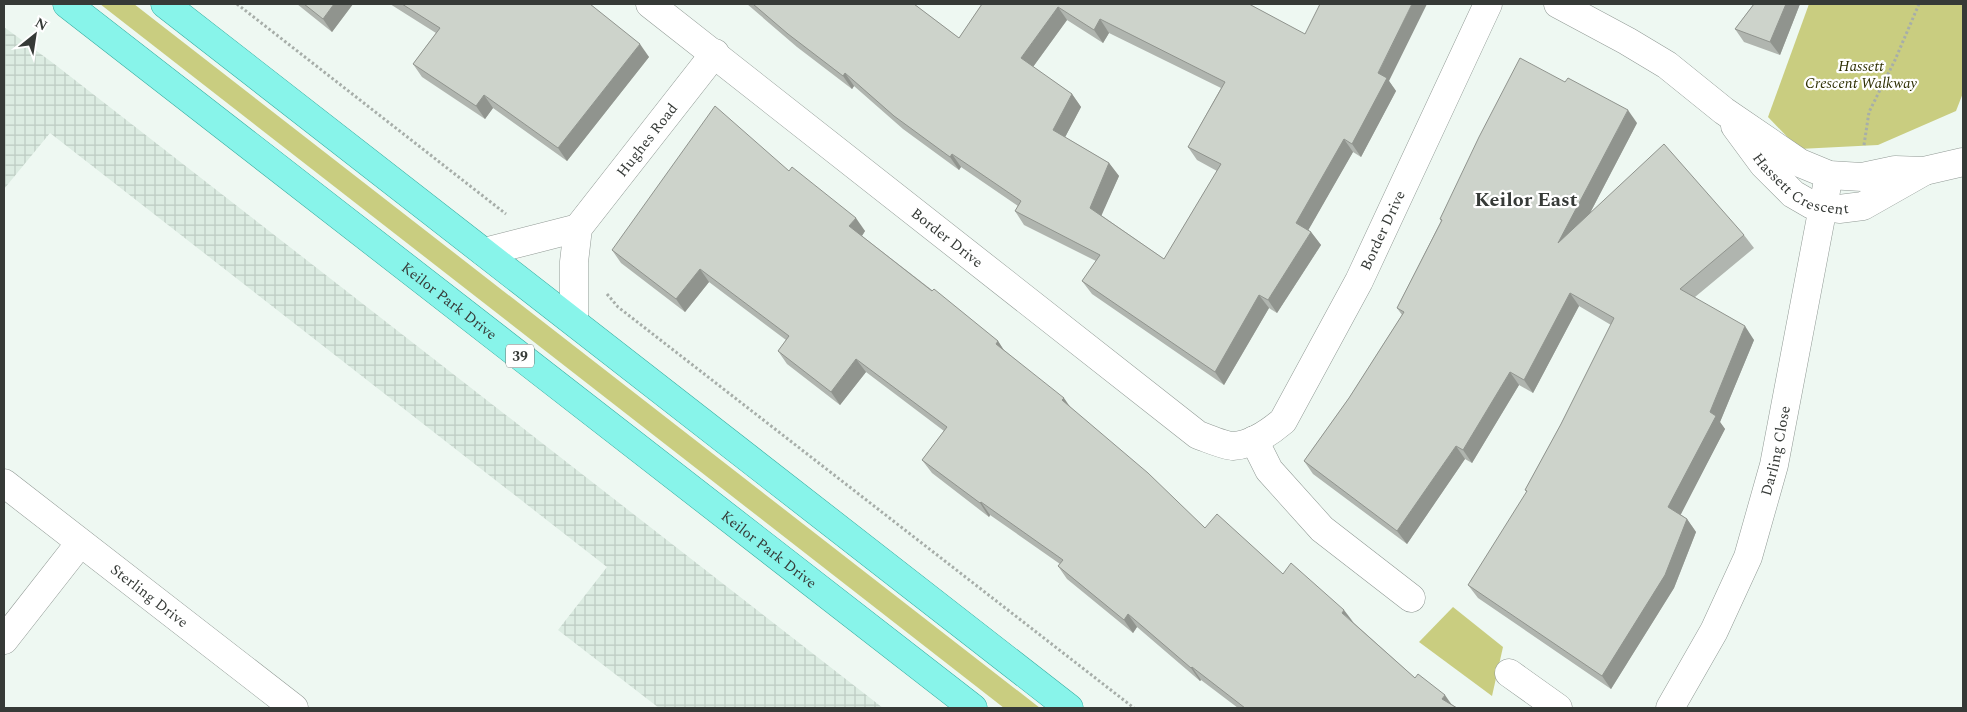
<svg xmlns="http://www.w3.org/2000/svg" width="1967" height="712" font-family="Spectral,serif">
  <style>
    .industrial { fill: url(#industrial-grid) }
    .green { fill: #c9cd80 }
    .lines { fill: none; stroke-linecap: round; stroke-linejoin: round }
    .street-casing { stroke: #919a95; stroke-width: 29 }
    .primary-casing { stroke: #37aea2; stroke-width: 29 }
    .path { stroke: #a7aea9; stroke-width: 3; stroke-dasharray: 2.5 2.5; stroke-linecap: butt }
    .street { stroke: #fff; stroke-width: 28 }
    .primary { stroke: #88f4ea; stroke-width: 28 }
    .wall { fill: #b0b5af; fill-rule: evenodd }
    .shaded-wall { fill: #90948e }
    .building { fill: #cdd3cb; stroke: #90948e; fill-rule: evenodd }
    .labels { text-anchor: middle; stroke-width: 4.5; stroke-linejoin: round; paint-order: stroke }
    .shield { fill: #fff; stroke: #727573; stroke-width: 1 }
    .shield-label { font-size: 14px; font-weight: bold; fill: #363a37 }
    .park-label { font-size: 15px; font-style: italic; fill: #2f3004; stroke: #fff }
    .street-label { font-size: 15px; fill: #363a37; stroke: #fff }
    .district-label { font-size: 20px; font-weight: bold; fill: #363a37; stroke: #fff }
  </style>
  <defs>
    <pattern id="industrial-grid" width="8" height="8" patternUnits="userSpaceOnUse" patternTransform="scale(1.25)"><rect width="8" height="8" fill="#dcece2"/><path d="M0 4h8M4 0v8" fill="none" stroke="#bdcbc2"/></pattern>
  </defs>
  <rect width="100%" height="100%" fill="#eef8f2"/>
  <path class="industrial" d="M4,27L53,63L883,708H659L558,630L607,567L50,133L4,189Z"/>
  <g class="green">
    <path d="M100,4H134L1040,708H1004Z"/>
    <path d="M1809,4H1963V93L1956,111L1878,145L1799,149L1768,117Z"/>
    <path d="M1453,607L1503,647L1492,696L1419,642Z"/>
  </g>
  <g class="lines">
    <defs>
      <g id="street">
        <path id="s1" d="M650,4L1198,435C1207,438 1225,446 1233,446C1252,445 1270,432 1283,421L1359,281L1488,4"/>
        <path d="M1558,4L1627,41L1667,65L1724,111L1800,163L1829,175L1862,177L1895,170L1924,171L1963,162"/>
        <path id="s2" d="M1735,126L1763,164L1793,194L1812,205L1839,209L1863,206L1923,172"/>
        <path d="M484,252L578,228"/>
        <path id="s3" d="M574,321V262L578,228L715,53"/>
        <path d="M1254,440L1269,470L1322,529L1411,598"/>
        <path id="s4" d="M4,483L294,708"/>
        <path d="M4,640L80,543"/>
        <path d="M1509,673L1558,708"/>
        <path id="s5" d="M1670,708L1714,631L1748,557L1774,465L1829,175"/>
      </g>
      <g id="primary">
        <path id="s6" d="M67,4L973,708"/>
        <path d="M165,4L1069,708"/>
      </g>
    </defs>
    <use href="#street" class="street-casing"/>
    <use href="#primary" class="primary-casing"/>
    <g class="path">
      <path d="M237,4L506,214"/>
      <path d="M1864,145L1869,112L1895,60L1919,4"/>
      <path d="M607,294L618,307L1134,708"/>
    </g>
    <use href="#street" class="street"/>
    <use href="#primary" class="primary"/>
  </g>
  <g class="wall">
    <path d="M297,4H353L332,32Z"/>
    <path d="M390,4H590L649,57L567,161L493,108L485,119L422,77L413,64L436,33Z"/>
    <path d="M747,4H916L915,5L959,38L982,4H1249L1389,81L1396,91L1361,157L1353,152L1308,230L1311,232L1321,245L1277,313L1269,308L1224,385L1092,294L1082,281L1096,261L1024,225L1015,211L1018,206L961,167L959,170L903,129L854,86L852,89L797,47ZM1067,20L1103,43L1109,33L1221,88L1188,147L1197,160L1217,171L1164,259L1101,215L1119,176L1109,163L1065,137L1081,107L1072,94L1033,67Z"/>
    <path d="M1750,4H1800L1780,55L1744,42L1735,29L1753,5Z"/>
    <path d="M1637,123L1589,215L1744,235L1754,248L1695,297L1754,340L1720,422L1725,429L1680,514L1687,519L1696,532L1674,588L1611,689L1478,598L1468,585L1527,492L1525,490L1561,424L1611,325L1579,306L1533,393L1519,385L1472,463L1465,459L1407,544L1313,474L1304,461L1349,398L1402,315L1397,308L1441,221L1440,219Z"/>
    <path d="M789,171L865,231L862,236L998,341L1003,349L1071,408L1205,528L1283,574L1354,623L1415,678L1457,708H1238L1201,680L1200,681L1137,627L1133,633L1067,579L1058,566L1060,564L990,515L989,517L932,473L922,460L944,431L866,372L840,405L787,364L778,351L786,340L709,282L685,312L621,263L612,250Z"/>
  </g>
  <g class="shaded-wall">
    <path d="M334,4H353L332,32L323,19Z"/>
    <path d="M1412,4H1427L1389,81L1396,91L1361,157L1352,144L1378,73Z"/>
    <path d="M1786,4H1800L1780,55L1770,42Z"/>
    <path d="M1058,7L1067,20L1030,71L1021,58Z"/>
    <path d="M1100,19L1109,33L1103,43L1094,30Z"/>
    <path d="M640,44L649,57L567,161L558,148Z"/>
    <path d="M845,73L854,86L852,89L843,76Z"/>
    <path d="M1072,94L1081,107L1062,143L1053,130Z"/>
    <path d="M484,95L493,108L485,119L476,106Z"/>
    <path d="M1628,110L1637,123L1567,257L1558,243Z"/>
    <path d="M1344,139L1353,152L1305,236L1296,223Z"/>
    <path d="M952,154L961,167L959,170L950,157Z"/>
    <path d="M1109,163L1119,176L1099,221L1090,208Z"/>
    <path d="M856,218L865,231L859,240L849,226Z"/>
    <path d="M1311,232L1321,245L1277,313L1268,300Z"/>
    <path d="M700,269L709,282L685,312L676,299Z"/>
    <path d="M1570,293L1579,306L1533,393L1524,380Z"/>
    <path d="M1259,295L1269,308L1224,385L1215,372Z"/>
    <path d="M1745,326L1754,340L1720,422L1725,429L1678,520L1668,507L1710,412Z"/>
    <path d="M998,341L1007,355L996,344Z"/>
    <path d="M856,359L866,372L840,405L831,392Z"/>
    <path d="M1510,372L1519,385L1472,463L1463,450Z"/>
    <path d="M1064,398L1073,411L1062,400Z"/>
    <path d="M1456,446L1465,459L1407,544L1397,531Z"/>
    <path d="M981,502L990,515L989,517L980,503Z"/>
    <path d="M1687,519L1696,532L1674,588L1611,689L1602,676Z"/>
    <path d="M1344,610L1354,623L1342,613Z"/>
    <path d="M1128,614L1137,627L1133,633L1124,620Z"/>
    <path d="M1192,667L1201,680L1200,681L1191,668Z"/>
    <path d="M1445,695L1454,708L1442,699Z"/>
  </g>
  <g class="building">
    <path d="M304,4H334L323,19Z"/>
    <path d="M402,4H590L640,44L558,148L484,95L476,106L413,64L440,28Z"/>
    <path d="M753,4H914L959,38L982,4H1249L1305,34L1320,4H1412L1378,73L1387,78L1352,144L1344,139L1296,223L1311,232L1268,300L1259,295L1215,372L1082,281L1100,255L1015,211L1021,201L952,154L950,157L894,116L845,73L843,76L788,34ZM1058,7L1094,30L1100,19L1225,82L1188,147L1221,164L1164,259L1090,208L1109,163L1053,130L1072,94L1021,58Z"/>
    <path d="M1754,4H1786L1770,42L1735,29Z"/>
    <path d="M1520,58L1565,82L1568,78L1628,110L1558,243L1664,144L1744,235L1680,289L1745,326L1710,412L1716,416L1668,507L1687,519L1665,575L1602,676L1468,585L1527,491L1525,490L1561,424L1614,318L1570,293L1524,380L1510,372L1463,450L1456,446L1397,531L1304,461L1349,398L1404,312L1397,308L1442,220L1440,219L1479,137Z"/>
    <path d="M715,106L789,171L792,167L856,218L849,226L932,291L934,289L998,341L996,344L1064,398L1062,400L1148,473L1205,528L1217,514L1283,574L1291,563L1344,610L1342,613L1415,678L1418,674L1445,695L1442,699L1457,708H1245L1192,667L1191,668L1128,614L1124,620L1058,566L1063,560L981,502L980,503L922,460L947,427L856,359L831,392L778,351L789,336L700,269L676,299L612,250Z"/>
  </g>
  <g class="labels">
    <rect class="shield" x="506" y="344.5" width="28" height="23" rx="4"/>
    <g class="shield-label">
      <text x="520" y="361">39</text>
    </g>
    <g class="park-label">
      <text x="1861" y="71">Hassett<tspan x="1861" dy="17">Crescent Walkway</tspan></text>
    </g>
    <g class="street-label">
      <text dy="5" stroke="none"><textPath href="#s3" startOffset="205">Hughes Road</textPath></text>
      <text dy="5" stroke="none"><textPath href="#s2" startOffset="92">Hassett Crescent</textPath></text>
      <text dy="5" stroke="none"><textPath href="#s1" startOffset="1006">Border Drive</textPath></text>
      <text dy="5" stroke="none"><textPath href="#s1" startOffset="378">Border Drive</textPath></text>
      <text dy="5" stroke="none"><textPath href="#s6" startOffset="484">Keilor Park Drive</textPath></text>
      <text dy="5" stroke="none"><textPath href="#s5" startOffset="280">Darling Close</textPath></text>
      <text dy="5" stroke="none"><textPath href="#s6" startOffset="889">Keilor Park Drive</textPath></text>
      <text dy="5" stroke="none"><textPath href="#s4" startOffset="184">Sterling Drive</textPath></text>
    </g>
    <g class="district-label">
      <text x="1526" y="206">Keilor East</text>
    </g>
  </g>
  <rect width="1967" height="712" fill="none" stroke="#363a37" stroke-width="10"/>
  <g transform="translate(35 35) rotate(30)" stroke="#ffffff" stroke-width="4" paint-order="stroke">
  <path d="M0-4L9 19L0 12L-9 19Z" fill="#363a37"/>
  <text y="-8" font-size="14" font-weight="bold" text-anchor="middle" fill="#363a37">N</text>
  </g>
</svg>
